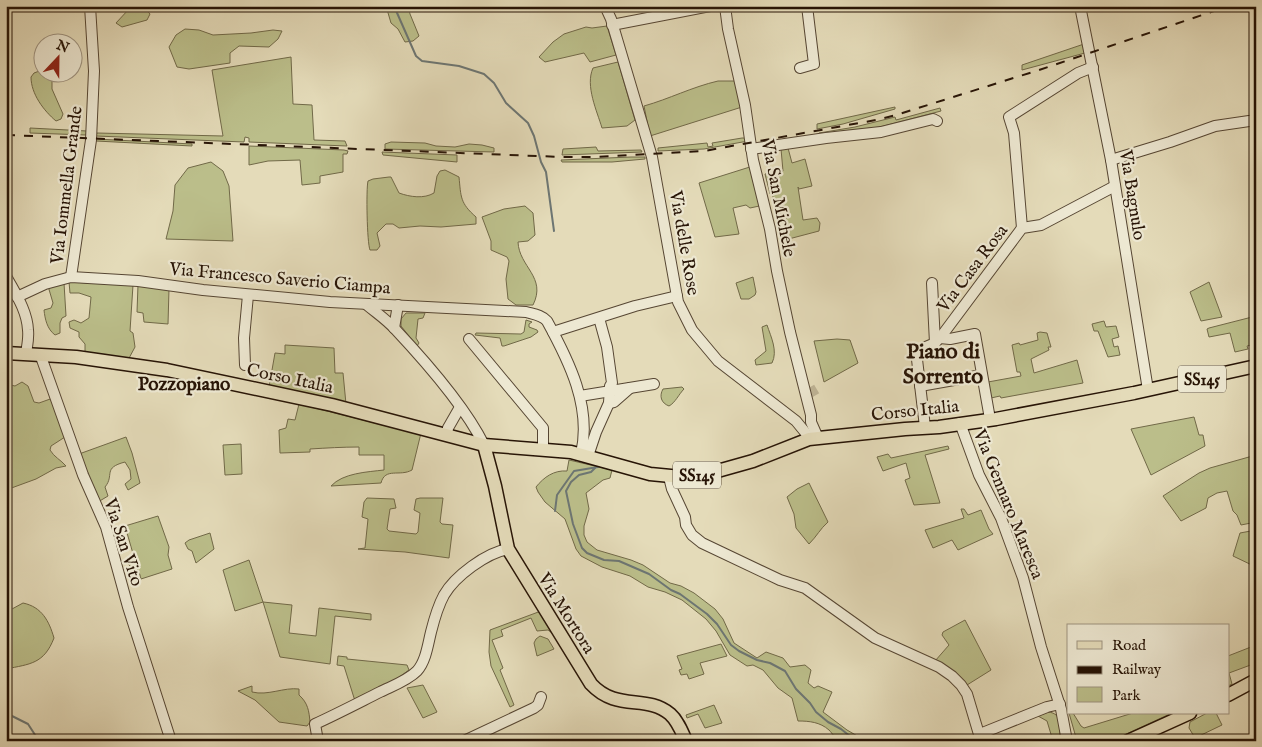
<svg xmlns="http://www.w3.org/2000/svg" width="1262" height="747" font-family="'IM FELL English',serif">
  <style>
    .green { fill: #bbbe8a; stroke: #716948 }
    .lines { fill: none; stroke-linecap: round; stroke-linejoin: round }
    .stream { stroke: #6d7673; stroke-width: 2 }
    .minor-tunnel { stroke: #beb395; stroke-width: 10; stroke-dasharray: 10 5; stroke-linecap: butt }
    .minor-casing { stroke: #564633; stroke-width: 12 }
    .major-casing { stroke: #271406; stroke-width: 15 }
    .minor { stroke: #ede8d2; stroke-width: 10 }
    .major { stroke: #e4dbb9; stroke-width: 12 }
    .rail { stroke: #271406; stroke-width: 2; stroke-dasharray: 9 9; stroke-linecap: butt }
    .labels { text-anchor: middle; stroke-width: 4.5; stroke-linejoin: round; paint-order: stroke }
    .shield { fill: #ede8d2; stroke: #625443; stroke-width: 1 }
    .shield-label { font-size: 16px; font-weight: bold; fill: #271406 }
    .street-label { font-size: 18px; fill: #271406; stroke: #ede8d2 }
    .neighbourhood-label { font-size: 19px; font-weight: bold; fill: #271406; stroke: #ede8d2 }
    .district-label { font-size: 22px; font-weight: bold; fill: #271406; stroke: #ede8d2 }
  </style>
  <rect width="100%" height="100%" fill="#e4dbb9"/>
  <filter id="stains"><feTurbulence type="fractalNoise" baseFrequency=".004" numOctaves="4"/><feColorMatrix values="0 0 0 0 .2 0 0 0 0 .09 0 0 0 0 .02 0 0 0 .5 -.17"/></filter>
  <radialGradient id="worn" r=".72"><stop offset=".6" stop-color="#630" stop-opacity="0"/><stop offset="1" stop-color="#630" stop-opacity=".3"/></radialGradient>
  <g class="green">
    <path d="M128,6H143L150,14L147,20L122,27L116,23L129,9Z"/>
    <path d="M386,6H408L410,14L419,36L413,41L405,42L398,29L391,23Z"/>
    <path d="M607,26L616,55L590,62L584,53L545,62L539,57L553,42L564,34L586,27L592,28Z"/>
    <path d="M185,29L199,30L213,35L251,33L273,30L282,31L278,39L269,47L239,46L230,53V63L189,69L177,67L169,47L176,35Z"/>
    <path d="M1084,44L1085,53L1022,70V65Z"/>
    <path d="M291,57L293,104L312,105L314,140L345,141L347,146L249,142V138L245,137L244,142L96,136L97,133L223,136L212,70Z"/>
    <path d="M618,62L635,120L627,126L602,128C597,111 585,86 593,68Z"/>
    <path d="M42,70V72L71,73C65,77 58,74 52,79V89L63,114L61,119L56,121C44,111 31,94 31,77L34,73Z"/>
    <path d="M718,81H736L742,107L650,136L644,106C669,99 692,87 718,81Z"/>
    <path d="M895,107V109L843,124L817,129V124Z"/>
    <path d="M940,108L941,111L880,127L819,134V133L855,127L895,117L896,120Z"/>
    <path d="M30,128L87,131L86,135L30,133Z"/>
    <path d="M742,138H745L748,141L704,149L658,151V148L707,143L708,147L713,146L712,143Z"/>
    <path d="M96,139L192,144V146L96,141Z"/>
    <path d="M391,142L425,143L436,146L455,147L469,144L482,145L494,148V152L385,149V144Z"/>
    <path d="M249,146L344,150L348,151L347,154H343V172L320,176V183L302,185L300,160L268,161L249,165Z"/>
    <path d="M596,147L598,151L641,150L642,152L562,155L563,149Z"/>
    <path d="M788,148L792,163L805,159L812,186L799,189L798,187L803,220L817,218L820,223L819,231L781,241L780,229L788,227L785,215H781L780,210H777L772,194H770L765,174L783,171L781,149Z"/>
    <path d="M382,152L457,155V162L383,155Z"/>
    <path d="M631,157H645V159L612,162H562L561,160Z"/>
    <path d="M211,162L223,171L229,186L233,241L166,239L173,211L175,185L188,168Z"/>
    <path d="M753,166L764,205L750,208L746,205L733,208L739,234L715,237L699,183Z"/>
    <path d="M445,170L459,177C461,197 460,203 476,217V224L441,227L420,226L399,228L393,224H386L377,233L380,246L377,250H370C367,243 366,189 368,181L373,179L389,177H391L399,193C410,197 424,199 434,193L437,176L440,171Z"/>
    <path d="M525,206L533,213L535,235L528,241L518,242C519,267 547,277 533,305H516L508,299L506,279L509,261L507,257L491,250V241L482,217L504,209Z"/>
    <path d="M753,277L756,292L755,295L749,299H741L736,283Z"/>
    <path d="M69,282L133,285L130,331L133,333L135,347L128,360L85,353V344L79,337V332L70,328L69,322L74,320L81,323L89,318L91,297L79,293H70Z"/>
    <path d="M1209,282L1222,317L1201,321L1190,292Z"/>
    <path d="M64,283L66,316L62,318L60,323V333L55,335C47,329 45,319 44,310L51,308L53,303L48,286Z"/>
    <path d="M138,285L169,289L168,324L144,322L143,313L137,312Z"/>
    <path d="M406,313H425L423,318L418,319L416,338L419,343L417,346L401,326V319Z"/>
    <path d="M1256,316V344L1247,346L1248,349L1235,352L1230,333L1209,337L1207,329L1209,328Z"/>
    <path d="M526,320L532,322L529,324V327L537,330L538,332L531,337L504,346H502L500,338L475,335L476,333L521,334L524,332Z"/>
    <path d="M1104,321L1106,327L1116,326L1119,337L1112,339L1114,347L1118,346L1120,355L1108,357L1098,331H1094L1092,324Z"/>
    <path d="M767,325C771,337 778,351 772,363L756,365L755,360L766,351L762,327Z"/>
    <path d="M1040,332L1047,333L1051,347H1048L1049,350L1031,359L1034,373L1077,360L1083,383L1001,398L1000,396L991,398L988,382L1021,376L1020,372H1017L1012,345L1019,343L1020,345L1038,340L1037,333Z"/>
    <path d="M837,339L850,340L858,363L824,382L814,341Z"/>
    <path d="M285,345L334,348L335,373H343L346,404L269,387L275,353L285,354Z"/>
    <path d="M22,382L28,386L34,402L39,403L53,398L65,437L51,446L50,450C54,457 61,460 66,466L56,468L36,479L6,490V458H9L6,452V384L15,386Z"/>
    <path d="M682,387L684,389C679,394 675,403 669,406C661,403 659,396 663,389Z"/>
    <path d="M299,404L411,432L421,433L412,470C400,477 385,467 381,483L331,486C343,473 367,472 384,470V455H359V447C343,447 326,448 310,449V452L280,453L279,430L286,428L288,419L295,420Z"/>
    <path d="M1194,417L1199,435H1203L1205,446L1151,475L1131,429Z"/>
    <path d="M126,437L132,453L140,483L128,490L125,484L131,479L130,470L125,462C102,468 115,475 105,487L108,496L98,502L79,454Z"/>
    <path d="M241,444L242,474L225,475L223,445Z"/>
    <path d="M948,446L949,449L925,455L940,503L914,505L905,480L910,478L906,463L883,471L877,457L888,454L891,458Z"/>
    <path d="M1256,455V522L1241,525L1237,515L1233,511L1227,491L1217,493L1208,498L1206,508L1181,521L1163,496L1199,473L1210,468Z"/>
    <path d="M569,460L612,470L610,478L603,480L586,493L589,509L584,526V535L587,542L597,550L631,560L643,565L670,583L681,586L694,593L715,609L723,619L734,643L757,658L766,652L783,658L790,667L805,665L811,670L808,683L814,688L818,686L832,692L823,712L847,730L866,741C858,741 849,742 841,741C835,739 833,734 829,730C820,722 809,721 798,721L792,698L778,688L763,670L753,665L747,666L730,655L716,631L706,619L682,600L665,592L648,587L630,576L602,567L581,556L576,549L565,519L545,502L538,492L536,487C544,477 554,470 567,471Z"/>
    <path d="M809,483L828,522C820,529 817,536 809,544L796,528L794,514L787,497L797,489Z"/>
    <path d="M367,498L394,499L396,508L390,509L387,529L389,531L416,534L418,532L420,513L414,510L416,499L420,498H443L440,522L442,524L453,525L449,558L405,552L358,549L365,548L368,519L362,517L364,502Z"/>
    <path d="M961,509H964L968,515L981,510L989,529L993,534L958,550L952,540L933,548L925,530L964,518Z"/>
    <path d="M158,516L169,547L168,555L172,569L141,579C139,571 138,567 130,566L128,564L134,557L125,526Z"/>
    <path d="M1256,530V567L1233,556L1240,533Z"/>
    <path d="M210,533L214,549L196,563L192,551L188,549L185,543L189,540Z"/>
    <path d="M249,560L263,602L292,605L289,633L316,636L319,608L371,614V620L335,616L330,664L280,657L263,602L235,611L223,570Z"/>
    <path d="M6,591L12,609L23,603C42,607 49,621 54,638C44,664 30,664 6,669Z"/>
    <path d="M541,611L555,635L548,630L537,631L531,618L501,630L503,636L492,640L503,668L500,670L514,705L510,707L491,666L489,652L490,630Z"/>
    <path d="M965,620L991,670L967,685L955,672L935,661L949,645L942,635L943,632Z"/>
    <path d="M540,636L548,639L554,649L537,656L534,643L536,639Z"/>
    <path d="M721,644L727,656L700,663L704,674L689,679L687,674L681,675L679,670L682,669L677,656Z"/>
    <path d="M1256,645V663L1229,673L1232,684L1228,686V656Z"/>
    <path d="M338,656L347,657V659L407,665L409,670L395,680L355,701L344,666L337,665Z"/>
    <path d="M423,685L437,712L423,718L407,688Z"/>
    <path d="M252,686V692C268,696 284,687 299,689V695C308,703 309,711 310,722L307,726L279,722L255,700L238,691Z"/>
    <path d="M714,705L722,723L705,728L698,714L687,718L686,715Z"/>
    <path d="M1048,712C1063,713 1062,730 1058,741H1053L1047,721L1038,716Z"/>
    <path d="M1069,713H1073L1081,726L1084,728L1133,713H1172L1111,741H1077Z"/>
    <path d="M1207,713H1216L1222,725L1195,738L1189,728L1190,722Z"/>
  </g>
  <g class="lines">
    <g class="stream">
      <path d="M394,6L416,56L422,61L459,66L484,74L494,83L506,103L528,123L534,136L541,162L546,172L554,231"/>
      <path d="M595,468L591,472L579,475L571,482L566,491L573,524L582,548L587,553L604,560L619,561L649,574L671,590L680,594L707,614L717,624L731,645L739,651L757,660L770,663L785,671L796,689L810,703L816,712L828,722L841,729L856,741"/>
      <path d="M555,511L557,495L574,471L598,467"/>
      <path d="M6,713L28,724L39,741"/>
    </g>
    <path class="minor-tunnel" d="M808,394L820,387"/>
    <defs>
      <g id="minor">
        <path d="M605,6L611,19L652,157L678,302L692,330L718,361L796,421L805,432L809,439"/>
        <path d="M725,6L728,29L745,105L753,160L770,229L777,271L790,332L811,415V422L818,438"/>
        <path d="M1080,6L1111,160L1148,390"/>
        <path d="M612,25L710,6"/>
        <path d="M800,68L814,64L807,6"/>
        <path d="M751,149L826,138L881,132L933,119L937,121"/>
        <path d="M1111,160L1170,142L1215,126L1256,120"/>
        <path d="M1022,228L1014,133L1009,117L1078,73L1093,67"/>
        <path d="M6,276C15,293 27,310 28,330C29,338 27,346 26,354"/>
        <path d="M71,277L91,140L94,71L90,6"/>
        <path d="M932,283L935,343"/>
        <path d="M17,297L45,284L71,277L138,281L203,290L330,302L526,312C533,314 542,315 547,321C569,361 592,407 581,454"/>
        <path d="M366,304C375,312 386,319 395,329C425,361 465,406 484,445"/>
        <path d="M394,328L398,305"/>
        <path d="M553,332L635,306L677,296"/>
        <path d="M940,338L950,339L975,334L990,419"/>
        <path d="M469,339L543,428V450"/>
        <path d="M40,354L83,475L106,527L128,607L171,741"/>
        <path d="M245,365L244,338L248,295"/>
        <path d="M920,386L982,375"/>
        <path d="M580,396L654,384"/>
        <path d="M609,403L614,402L630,388"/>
        <path d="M960,423L979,475L1001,518L1023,578L1041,647L1061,709L1067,741"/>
        <path d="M925,427L916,351L935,343L943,334L1022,228L1041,225L1115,186"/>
        <path d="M447,435L448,428L460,407"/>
        <path d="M588,456L596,432L609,403L610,386L612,383L607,347L599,318"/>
        <path d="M669,477L672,489L685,517L686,525L692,535L702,543L780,580L805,588L875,638L939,667L952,676L961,685L967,694L981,741"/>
        <path d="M980,734L1047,707L1060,704"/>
        <path d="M318,741L315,724C337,714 358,703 380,692C392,686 407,681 417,671C426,661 428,644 431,632C434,620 438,606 444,595C455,576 486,553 508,549"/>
        <path d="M464,741L534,708L538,705L541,697"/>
      </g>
      <g id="major">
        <path d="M6,353L76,357L167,370L332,405L484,445L571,452L650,474L681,477L721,470L753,461L809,439L905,429L939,427L996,419L1134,393L1256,366"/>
        <path d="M484,445L495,486L508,549L591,684C617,712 646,694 670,714C678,721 682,732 686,741"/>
        <path d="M1228,695L1256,680"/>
        <path d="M1128,741L1190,713"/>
      </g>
    </defs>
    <use href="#minor" class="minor-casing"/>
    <use href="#major" class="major-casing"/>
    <use href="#minor" class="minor"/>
    <use href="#major" class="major"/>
    <path class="rail" d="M6,135L562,157H597L704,151L876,120L896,115L1039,70L1229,6"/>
  </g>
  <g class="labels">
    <g class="shield">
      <rect x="1178" y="365.5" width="48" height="27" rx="4"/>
      <rect x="673" y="461.5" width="48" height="27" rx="4"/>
    </g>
    <g class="shield-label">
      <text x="1202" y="385">SS145</text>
      <text x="697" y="481">SS145</text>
    </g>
    <g class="street-label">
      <text transform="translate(66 185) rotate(-83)" y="6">Via Iommella Grande</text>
      <text transform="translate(1133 195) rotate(81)" y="6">Via Bagnulo</text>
      <text transform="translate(779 198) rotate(79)" y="6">Via San Michele</text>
      <text transform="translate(685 243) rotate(80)" y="6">Via delle Rose</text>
      <text transform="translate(972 268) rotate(-53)" y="6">Via Casa Rosa</text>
      <text transform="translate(280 278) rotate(5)" y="6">Via Francesco Saverio Ciampa</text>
      <text transform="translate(290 378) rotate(12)" y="6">Corso Italia</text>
      <text transform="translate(915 410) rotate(-6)" y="6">Corso Italia</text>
      <text transform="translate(1009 504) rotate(68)" y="6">Via Gennaro Maresca</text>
      <text transform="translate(124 542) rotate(72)" y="6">Via San Vito</text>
      <text transform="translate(567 613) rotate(58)" y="6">Via Mortora</text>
    </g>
    <g class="neighbourhood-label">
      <text x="184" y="390">Pozzopiano</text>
    </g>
    <g class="district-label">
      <text x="943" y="358">Piano di<tspan x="943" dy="25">Sorrento</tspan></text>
    </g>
  </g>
  <rect width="1262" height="747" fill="none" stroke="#e4dbb9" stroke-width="25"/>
  <rect x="8" y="8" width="1247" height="732" fill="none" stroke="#271406" stroke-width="2.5"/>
  <rect x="12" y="12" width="1237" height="722" fill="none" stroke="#271406"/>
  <rect x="1067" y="624" width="162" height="90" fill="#ede8d2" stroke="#9e9380"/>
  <rect x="1077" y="641" width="25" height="8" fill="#e4dbb9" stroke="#9e9380"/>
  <text x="1112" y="650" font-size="15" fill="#271406">Road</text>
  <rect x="1077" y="666" width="25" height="8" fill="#271406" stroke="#9e9380"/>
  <text x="1112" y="674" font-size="15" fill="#271406">Railway</text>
  <rect x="1077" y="687" width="25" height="15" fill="#bbbe8a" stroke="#9e9380"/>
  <text x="1112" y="700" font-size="15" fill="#271406">Park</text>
  <g transform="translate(58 58) rotate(22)"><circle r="24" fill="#ede8d2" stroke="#9e9380"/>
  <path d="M0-4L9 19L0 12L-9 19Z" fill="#8f2418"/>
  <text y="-8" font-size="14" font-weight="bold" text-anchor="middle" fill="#271406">N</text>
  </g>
  <rect width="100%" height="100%" filter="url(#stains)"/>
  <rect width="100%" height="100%" fill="url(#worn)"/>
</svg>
